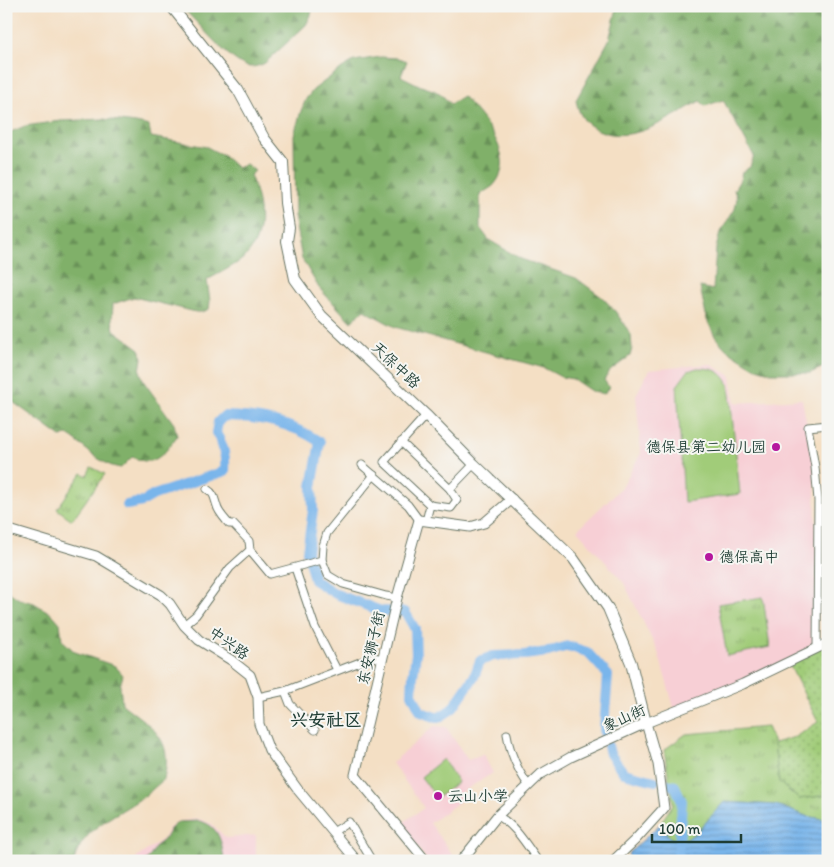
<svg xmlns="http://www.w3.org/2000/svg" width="834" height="867" font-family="Itim,'LXGW WenKai TC',sans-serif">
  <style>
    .built { fill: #f7cfd5 }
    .grass { fill: url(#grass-tufts); stroke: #608456 }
    .forest { fill: url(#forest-firs); stroke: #50764e }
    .park { fill: url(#park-dots); stroke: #608456 }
    .pitch { fill: #a1cc79; stroke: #608456 }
    .water { fill: url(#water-rules); stroke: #4c7990 }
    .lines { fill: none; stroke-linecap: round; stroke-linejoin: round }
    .river { stroke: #79b5eb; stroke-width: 10 }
    .street-casing { stroke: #6a7666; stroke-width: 9 }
    .secondary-casing { stroke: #6a7666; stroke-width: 11 }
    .primary-casing { stroke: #6a7666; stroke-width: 12 }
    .street { stroke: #fff; stroke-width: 7 }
    .secondary { stroke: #fff; stroke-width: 9 }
    .primary { stroke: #fff; stroke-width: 10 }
    .poi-dot { fill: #b5179e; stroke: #f6f6f2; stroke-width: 2 }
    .labels { text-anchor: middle; stroke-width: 4; stroke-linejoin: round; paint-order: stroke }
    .street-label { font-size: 15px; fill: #1f3d34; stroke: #f6f6f2 }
    .poi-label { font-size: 15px; fill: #1f3d34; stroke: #f6f6f2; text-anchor: start }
    .quarter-label { font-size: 18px; font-weight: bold; fill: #1f3d34; stroke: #f6f6f2 }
  </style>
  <defs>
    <pattern id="grass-tufts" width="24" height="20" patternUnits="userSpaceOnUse" patternTransform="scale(1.25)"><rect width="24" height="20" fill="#a1cc79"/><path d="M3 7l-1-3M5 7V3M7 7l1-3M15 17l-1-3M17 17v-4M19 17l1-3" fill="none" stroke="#83a764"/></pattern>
    <pattern id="forest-firs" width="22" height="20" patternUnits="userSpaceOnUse" patternTransform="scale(1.25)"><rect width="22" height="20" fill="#80b069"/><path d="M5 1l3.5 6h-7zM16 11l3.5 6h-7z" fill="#689057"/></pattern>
    <pattern id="park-dots" width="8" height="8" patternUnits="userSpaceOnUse" patternTransform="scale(1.25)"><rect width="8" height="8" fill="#a1cc79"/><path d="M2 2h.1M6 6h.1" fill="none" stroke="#83a764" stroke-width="1.8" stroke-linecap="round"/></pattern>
    <pattern id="water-rules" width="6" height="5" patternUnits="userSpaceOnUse" patternTransform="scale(1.25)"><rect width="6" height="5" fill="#79b5eb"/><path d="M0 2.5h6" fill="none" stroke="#6394bf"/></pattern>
  </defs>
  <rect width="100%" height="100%" fill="#f6f6f2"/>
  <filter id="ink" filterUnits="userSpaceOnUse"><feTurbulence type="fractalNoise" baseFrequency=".02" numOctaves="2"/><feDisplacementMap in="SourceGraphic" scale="10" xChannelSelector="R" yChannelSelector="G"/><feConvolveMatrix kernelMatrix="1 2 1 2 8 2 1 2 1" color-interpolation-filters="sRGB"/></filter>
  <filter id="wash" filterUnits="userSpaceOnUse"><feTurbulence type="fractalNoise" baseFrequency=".0096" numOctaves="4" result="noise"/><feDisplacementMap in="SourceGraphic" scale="20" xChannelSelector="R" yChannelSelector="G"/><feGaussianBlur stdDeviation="1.12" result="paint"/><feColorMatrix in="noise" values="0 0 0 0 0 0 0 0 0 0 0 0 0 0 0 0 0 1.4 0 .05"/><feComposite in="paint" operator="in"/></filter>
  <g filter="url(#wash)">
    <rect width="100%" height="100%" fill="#f4dfc4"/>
    <g class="built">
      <path d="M710,364L731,376L735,403L802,399L815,467L817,648L675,711L658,652L624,583L577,530L622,487L641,453L636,395L649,370Z"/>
      <path d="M434,726L446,727L468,760L483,754L493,773L460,793L462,800L430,823L457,861H428L399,825L424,808L392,763Z"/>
      <path d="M199,819L212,824L226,838L256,835V855L258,861H132L163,839L168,829L178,821Z"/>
      <path d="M721,855L751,861H697Z"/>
    </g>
    <g class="grass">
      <path d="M91,467L105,474L72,520L57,509L82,473L87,476Z"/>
      <path d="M763,597L770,647L727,656L718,604Z"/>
      <path d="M767,727L774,743L779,782L799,799L828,795V820L806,816L776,805L725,802L696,833L681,843L669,837L660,824L673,804L664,750L686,734Z"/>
    </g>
    <g class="forest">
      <path d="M180,6H313L311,15L306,25L265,63C261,65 256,67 250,67C231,65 197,20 180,6Z"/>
      <path d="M614,6H828V365L810,373H773L756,368L746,362L726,349L716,338L707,320L700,287L713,290L716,248L720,233L735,209L737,198L734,190L740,180L742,172L750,167L754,156L723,100L705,106L700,101C670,117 633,146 598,130C584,123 579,115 576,100L609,40L616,12Z"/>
      <path d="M381,57L398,58L407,61L401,76L421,86L433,90L441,94L450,104L463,96C481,117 520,157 493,186C489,189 484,192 480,194V228L489,240L521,259L576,278L603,298L615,311L624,324L631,335L632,348L630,356L610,371L604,380L609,387L604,394L591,391L573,379L561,377L544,368L395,327L364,310L351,322L319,288L302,259L295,222L294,135L301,111L306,99L313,90L342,68L354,61Z"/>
      <path d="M103,119L136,123L149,126L151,137L207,147L224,156L237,168L246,164L255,171L250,175C261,203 268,240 240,261C230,268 218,274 207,280L210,301L209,309L202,312H196L134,297L113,304L112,320L114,330L140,349L142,358L140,371L144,382L174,424L177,436C170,446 159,463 145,461C141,461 136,458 132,457L121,468C116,467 110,466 106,463C91,456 81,443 67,435L61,437L6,397V134L25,126L60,121Z"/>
      <path d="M6,590L19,599L34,603L52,614L60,623L62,640L75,652L115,666L123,675L120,686L122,704C151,727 174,737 164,779C155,787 147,795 137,801C113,817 82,829 74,861H6Z"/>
      <path d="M199,821C219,825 222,842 224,861H145L151,855L156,846L164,840L170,829L178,822Z"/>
    </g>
    <path class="park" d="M828,643V795L799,799L779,782L774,743L795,737L818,722L788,662Z"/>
    <g class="pitch">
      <path d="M697,368C712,368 722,370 729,385L740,494L684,502L677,386L688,371Z"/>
      <path d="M443,759L458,782L437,798L421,777Z"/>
    </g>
    <path class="water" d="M724,802L776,805L806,816L828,820V861H751L721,855L697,861H631L628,854L660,824L669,837L681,843L696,833Z"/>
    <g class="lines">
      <g class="river">
        <path d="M127,505L142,502L154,495L225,471C226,456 224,446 216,433L218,422L224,416C259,417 290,422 320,442L312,487L313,510L307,552L314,580L336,594L381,611L405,612L415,629L416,654L413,676L412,694L421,712L438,718L452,709L474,677L480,661L493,656L524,655L548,652L568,646L587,652L608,675L604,728L605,736"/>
        <path d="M608,746L610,754L624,773L655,781"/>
        <path d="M666,784L675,786L682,801L678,861"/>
      </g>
    </g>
  </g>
  <g filter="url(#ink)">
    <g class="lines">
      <defs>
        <g id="street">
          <path d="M426,415L384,462L430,505L426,521"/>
          <path d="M401,442L450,489"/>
          <path d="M362,465L408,505L419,520"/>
          <path d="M374,475L327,533L323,546L322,560L328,575L343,584L386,596L397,598"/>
          <path d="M207,489C215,494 214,498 217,506C218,512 225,519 229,524H233L249,541L250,550L270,574L322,560"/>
          <path d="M430,505L451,508L457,500L450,489L474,464"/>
          <path d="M295,568L315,627L337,670"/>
          <path d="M184,625L196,615L230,568L250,550"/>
          <path d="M817,648L818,500L815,467L808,427L828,425"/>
          <path d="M285,691L290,704L315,730"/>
          <path d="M258,697L285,691L373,657L383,659"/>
          <path d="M507,734C510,753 518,771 529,786"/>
          <path d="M497,816C513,822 528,847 538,861"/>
          <path d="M333,832L349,822L372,861"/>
        </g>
        <g id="secondary">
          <path d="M6,529L96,556L161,595L170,604L184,625L199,640L231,660L250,675L258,697L259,724L269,750L298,790L357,861"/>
          <path d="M426,861L355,775L397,598L419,520L470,527L484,523L512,499"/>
          <path d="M461,861L497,816L541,774L571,757L646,723L743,684L828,643"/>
          <path d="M613,861L635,840L664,808L658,764L646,723"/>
        </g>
        <path id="primary" d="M171,6L238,90L264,138L283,162L285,203L289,228L287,241L295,279L321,315L426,415L474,464L573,558L608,608L631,663L646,723"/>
      </defs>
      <use href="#street" class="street-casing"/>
      <use href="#secondary" class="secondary-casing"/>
      <use href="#primary" class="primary-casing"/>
      <use href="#street" class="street"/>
      <use href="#secondary" class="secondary"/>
      <use href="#primary" class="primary"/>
    </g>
  </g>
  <g class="poi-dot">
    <circle cx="776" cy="447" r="5"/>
    <circle cx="709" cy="557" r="5"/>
    <circle cx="438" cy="796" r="5"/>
  </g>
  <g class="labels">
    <g class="street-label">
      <text transform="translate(396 365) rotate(43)" y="5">天保中路</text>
      <text transform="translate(229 643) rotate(35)" y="5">中兴路</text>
      <text transform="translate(371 648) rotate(-77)" y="5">东安狮子街</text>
      <text transform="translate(624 718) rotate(-24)" y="5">象山街</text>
    </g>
    <g class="poi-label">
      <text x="766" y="452" text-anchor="end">德保县第二幼儿园</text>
      <text x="719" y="562">德保高中</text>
      <text x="448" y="801">云山小学</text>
    </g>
    <g class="quarter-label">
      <text x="326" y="726">兴安社区</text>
    </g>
  </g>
  <rect width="834" height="867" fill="none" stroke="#f6f6f2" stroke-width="25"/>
  <path d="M652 834v8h89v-8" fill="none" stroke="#1f3d34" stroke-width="2.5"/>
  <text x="659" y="834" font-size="15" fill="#1f3d34" stroke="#f6f6f2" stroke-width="4" paint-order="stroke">100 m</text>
</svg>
